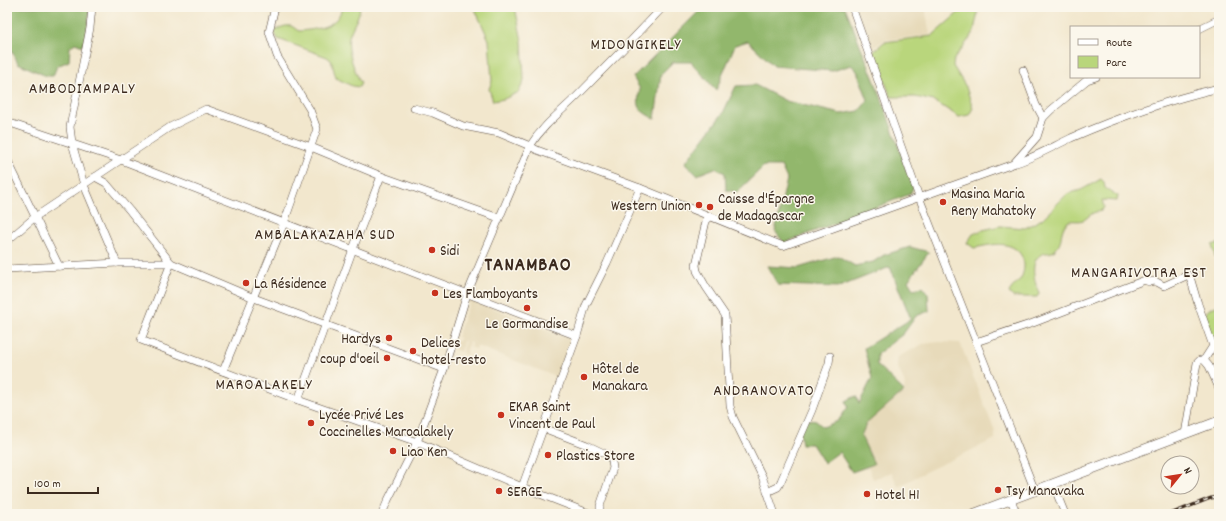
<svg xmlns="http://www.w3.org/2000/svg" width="1226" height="521" font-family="Dekko,sans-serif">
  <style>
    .built { fill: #e7daba }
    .green { fill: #b9d67c; stroke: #7a804d }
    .forest { fill: #92b76c; stroke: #667045 }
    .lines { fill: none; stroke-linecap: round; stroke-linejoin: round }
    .minor-casing { stroke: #564638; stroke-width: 8 }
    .major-casing { stroke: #564638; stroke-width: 10 }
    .minor { stroke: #fff; stroke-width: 7 }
    .major { stroke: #fff; stroke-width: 9 }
    .rail-casing { stroke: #3b2a1e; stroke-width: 3 }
    .rail { stroke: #fbf7ec; stroke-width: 1.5; stroke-dasharray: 4.5; stroke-linecap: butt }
    .poi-dot { fill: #c8321e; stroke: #fbf7ec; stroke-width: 1.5 }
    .labels { text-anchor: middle; stroke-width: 3; stroke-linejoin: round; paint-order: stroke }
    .poi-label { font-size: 15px; fill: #3b2a1e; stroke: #fbf7ec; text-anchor: start }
    .neighbourhood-label { font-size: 16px; letter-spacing: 1px; fill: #3b2a1e; stroke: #fbf7ec }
    .district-label { font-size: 19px; font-weight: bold; letter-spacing: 1px; fill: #3b2a1e; stroke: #fbf7ec }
  </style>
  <rect width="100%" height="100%" fill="#fbf7ec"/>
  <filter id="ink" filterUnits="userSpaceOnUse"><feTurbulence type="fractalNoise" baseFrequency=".025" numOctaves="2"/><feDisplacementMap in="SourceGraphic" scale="8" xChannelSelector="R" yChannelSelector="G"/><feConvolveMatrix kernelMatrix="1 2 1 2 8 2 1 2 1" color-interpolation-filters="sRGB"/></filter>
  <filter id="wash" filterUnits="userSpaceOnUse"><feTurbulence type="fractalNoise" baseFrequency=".012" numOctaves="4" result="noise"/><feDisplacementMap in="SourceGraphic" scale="16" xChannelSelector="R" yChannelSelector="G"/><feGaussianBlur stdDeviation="0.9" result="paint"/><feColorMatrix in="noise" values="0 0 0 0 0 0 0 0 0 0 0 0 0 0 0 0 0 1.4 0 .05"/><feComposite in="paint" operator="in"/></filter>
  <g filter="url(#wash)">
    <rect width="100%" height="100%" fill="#f2e7cd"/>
    <g class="built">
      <path d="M855,7H925L930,35L884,40L870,50Z"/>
      <path d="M471,299L571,340L557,377L477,346L475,349L470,347L471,343L469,342L466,355L462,353L465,341L464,340L460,352L452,348L455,341L458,342L460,338L457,337Z"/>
      <path d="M939,342L960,343L995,432V439L927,471L898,487L892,472L873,479L868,466L874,464L861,436L866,424L904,391L905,384L897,365L898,357L923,344Z"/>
    </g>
    <g class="green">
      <path d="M342,7H360C359,19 352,26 349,37C346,50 355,72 361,83L359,87L352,86L336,78L331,60L327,57L278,39L274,32C278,28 285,25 291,26C294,27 296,30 299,31C302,31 306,30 309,30C323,28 339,24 342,7Z"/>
      <path d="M474,7H515L522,41L524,80L519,92L504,99L493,101L489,89L492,81L489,40Z"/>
      <path d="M972,7L978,13L973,34L954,59L953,66L966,87L973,108L969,115L959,117L934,101L915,97H891L873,52L884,42L932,36L958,13Z"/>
      <path d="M1101,179L1104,182L1105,188L1118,196L1117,201L1102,200L1104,207L1102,210C1099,211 1096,212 1093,213C1089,215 1087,219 1083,220C1074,223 1068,216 1063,229C1060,237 1062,243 1056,249C1052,254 1047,252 1042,254C1028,261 1035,283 1039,294L1037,297H1013L1009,293C1012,285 1021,282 1023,273C1025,266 1024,261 1021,255C1011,239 989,245 974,248L967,243L973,234L983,230L1000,226L1025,228L1029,226L1042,219L1067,194L1081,190Z"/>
      <path d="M1219,243V272L1212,245Z"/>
      <path d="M1219,305V340L1212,339L1203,319C1206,310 1210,308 1219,305Z"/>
    </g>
    <g class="forest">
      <path d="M7,7H90L88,25L83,46L75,43L70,47L69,61L57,66L53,76H46L18,63L7,41Z"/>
      <path d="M707,7H815L817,9L823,7H845L881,97L913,188L910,194L784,243L775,231L787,179L781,166H764L737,192L726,190L725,173L715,168L697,175L685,163L723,113L736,86L755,85L786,101L841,114L859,111L868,100L857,71L851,65L833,71L774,66L748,41L735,45L716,90L691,62H673L661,74L655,119C639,111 636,107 640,89L633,77L697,13Z"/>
      <path d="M910,247L929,252L908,281L913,289L923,287L928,294L929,311L916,316L903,334L877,354V365L904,391L866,424L861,436L874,464L852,472L839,452L824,463L812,444H802L799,429L804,419L816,421L823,427L838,421L848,407L846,401L856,396L859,404L872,378L864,348L911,319L890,267L839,287L778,285L767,266L798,268L838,256L855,266L873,262L884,255Z"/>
    </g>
  </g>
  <g filter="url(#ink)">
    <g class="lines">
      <defs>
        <g id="minor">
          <path d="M92,7L90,28L70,127L72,143L84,185L117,263"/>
          <path d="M852,7L919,197L1035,491"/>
          <path d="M1199,29L1219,19"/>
          <path d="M1023,70L1036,105L1043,118"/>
          <path d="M414,108L433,113L463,126L499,133L530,146C543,125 561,112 578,95C607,66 635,37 663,7"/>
          <path d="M7,122L121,160L577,336"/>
          <path d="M7,159L59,266"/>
          <path d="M1014,163L1037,137L1043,118L1051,110L1087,80L1096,77"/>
          <path d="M95,177L106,183L130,211L171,263L141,340L298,400L417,442L522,487L591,514"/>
          <path d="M640,188L783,246L1013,164C1034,158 1052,147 1071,138C1119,117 1168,100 1219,88"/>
          <path d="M710,217L706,221L696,265L697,271L706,287L725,315L730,406L733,417L762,476L775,514"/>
          <path d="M7,241L35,217L170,127L206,109L311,147L381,176L499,218"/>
          <path d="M7,269L117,263H171L254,298L444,369"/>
          <path d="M976,342L1033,323L1145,280L1149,282L1155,281L1164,286L1188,275L1190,277L1198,304L1213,346L1204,360"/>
          <path d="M223,371L284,223L317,129L310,110L277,56L269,32L275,7"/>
          <path d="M298,400L353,249L381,176"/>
          <path d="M543,428L587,445L610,456L612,462L613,468L600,506V514"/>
          <path d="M1185,434L1197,363L1200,360H1204L1209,366L1219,388"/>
          <path d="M1053,484L1065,514"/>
          <path d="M767,492L778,487L781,481L812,410L829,363L830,356"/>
          <path d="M1011,500L1017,514"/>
          <path d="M382,514L388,500L417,442L444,369L467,294L530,146L537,150L640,188L607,263L586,305L577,336L522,487"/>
        </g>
        <path id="major" d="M973,514L1219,421"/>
      </defs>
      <use href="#minor" class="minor-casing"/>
      <use href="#major" class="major-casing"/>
      <use href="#minor" class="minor"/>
      <use href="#major" class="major"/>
      <defs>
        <path id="rail" d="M1170,514L1211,498L1219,497"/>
      </defs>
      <use href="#rail" class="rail-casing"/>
      <use href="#rail" class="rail"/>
    </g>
  </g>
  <g class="poi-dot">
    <circle cx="943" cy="202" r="4"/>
    <circle cx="699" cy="205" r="4"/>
    <circle cx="710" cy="207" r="4"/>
    <circle cx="432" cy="250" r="4"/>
    <circle cx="246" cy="283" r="4"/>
    <circle cx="435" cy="293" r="4"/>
    <circle cx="527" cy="308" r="4"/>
    <circle cx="389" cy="338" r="4"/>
    <circle cx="413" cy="351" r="4"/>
    <circle cx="387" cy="358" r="4"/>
    <circle cx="584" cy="377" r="4"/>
    <circle cx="501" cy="415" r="4"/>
    <circle cx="311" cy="423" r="4"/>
    <circle cx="393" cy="451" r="4"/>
    <circle cx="548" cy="455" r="4"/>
    <circle cx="998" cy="490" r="4"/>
    <circle cx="499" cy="491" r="4"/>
    <circle cx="867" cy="494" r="4"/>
  </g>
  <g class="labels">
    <g class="poi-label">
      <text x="951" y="198">Masina Maria<tspan x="951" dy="17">Reny Mahatoky</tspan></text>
      <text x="718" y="203">Caisse d'Épargne<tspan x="718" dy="17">de Madagascar</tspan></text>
      <text x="691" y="210" text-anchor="end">Western Union</text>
      <text x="440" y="255">Sidi</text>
      <text x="254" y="288">La Résidence</text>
      <text x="443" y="298">Les Flamboyants</text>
      <text x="527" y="328" text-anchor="middle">Le Gormandise</text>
      <text x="381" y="343" text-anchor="end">Hardys</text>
      <text x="421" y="347">Delices<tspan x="421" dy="17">hotel-resto</tspan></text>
      <text x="379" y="363" text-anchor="end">coup d'oeil</text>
      <text x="592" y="373">Hôtel de<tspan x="592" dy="17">Manakara</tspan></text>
      <text x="509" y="411">EKAR Saint<tspan x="509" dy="17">Vincent de Paul</tspan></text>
      <text x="319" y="419">Lycée Privé Les<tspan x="319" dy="17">Coccinelles Maroalakely</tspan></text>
      <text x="401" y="456">Liao Ken</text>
      <text x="556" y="460">Plastics Store</text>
      <text x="1006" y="495">Tsy Manavaka</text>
      <text x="507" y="496">SERGE</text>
      <text x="875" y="499">Hotel H1</text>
    </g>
    <g class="neighbourhood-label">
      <text x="636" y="49">MIDONGIKELY</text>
      <text x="82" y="93">AMBODIAMPALY</text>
      <text x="325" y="239">AMBALAKAZAHA SUD</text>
      <text x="1139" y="277">MANGARIVOTRA EST</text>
      <text x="264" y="389">MAROALAKELY</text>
      <text x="764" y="395">ANDRANOVATO</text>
    </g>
    <g class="district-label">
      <text x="528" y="270">TANAMBAO</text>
    </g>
  </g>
  <rect width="1226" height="521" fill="none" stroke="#fbf7ec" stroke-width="24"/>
  <rect x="1070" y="26" width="130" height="52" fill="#fbf7ec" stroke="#aea59a"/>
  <rect x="1078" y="39" width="20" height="6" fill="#ffffff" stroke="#aea59a"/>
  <text x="1106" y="46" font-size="12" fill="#3b2a1e">Route</text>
  <rect x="1078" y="56" width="20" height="12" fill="#b9d67c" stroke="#aea59a"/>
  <text x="1106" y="66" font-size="12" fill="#3b2a1e">Parc</text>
  <g transform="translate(1180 475) rotate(60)"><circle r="19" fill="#fbf7ec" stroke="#aea59a"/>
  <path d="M0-3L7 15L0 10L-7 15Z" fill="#c8321e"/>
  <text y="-6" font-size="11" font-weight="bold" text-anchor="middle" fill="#3b2a1e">N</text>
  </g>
  <path d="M28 487v6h70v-6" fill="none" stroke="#3b2a1e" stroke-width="2"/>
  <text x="34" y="487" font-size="12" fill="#3b2a1e" stroke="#fbf7ec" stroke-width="3" paint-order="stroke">100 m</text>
</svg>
